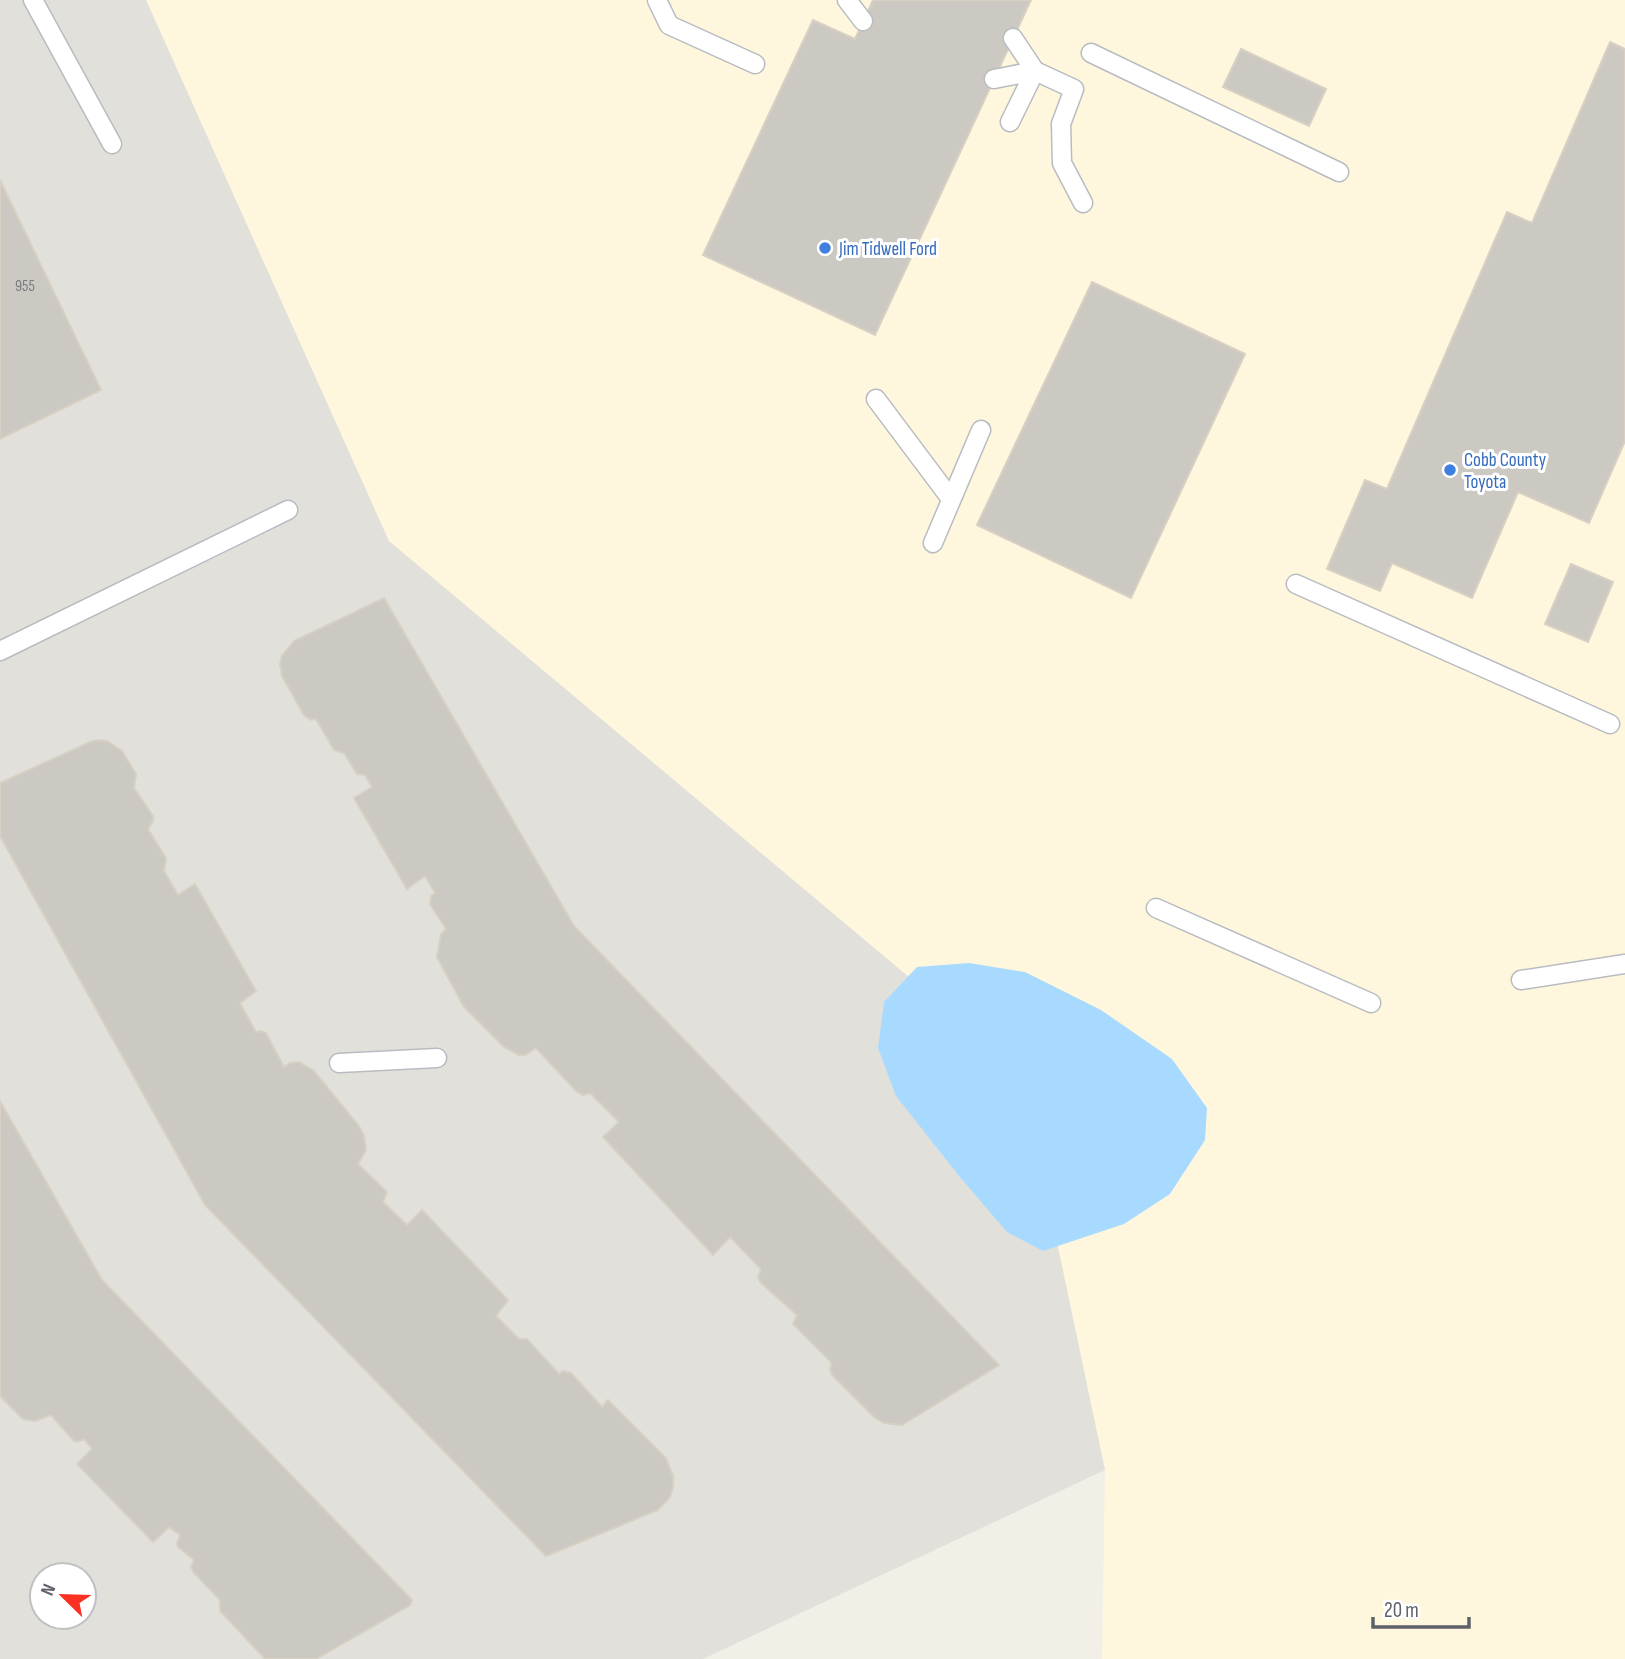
<svg xmlns="http://www.w3.org/2000/svg" width="1625" height="1659" font-family="'Sofia Sans Condensed',sans-serif">
  <style>
    .commercial { fill: #fff7dd; fill-rule: evenodd }
    .industrial { fill: #e2e0da; fill-rule: evenodd }
    .water { fill: #a8daff }
    .building { fill: #ccc9c3; stroke: #d7d0c3; stroke-width: 2 }
    .lines { fill: none; stroke-linecap: round; stroke-linejoin: round }
    .lane-casing { stroke: #b8bcc1; stroke-width: 21 }
    .lane { stroke: #fff; stroke-width: 18 }
    .shop-dot { fill: #3f7fe0; stroke: #fff; stroke-width: 2.5 }
    .labels { text-anchor: middle; stroke-width: 6; stroke-linejoin: round; paint-order: stroke }
    .number-label { font-size: 16px; fill: #797c7f }
    .shop-label { font-size: 19px; fill: #366cbe; stroke: #fff; text-anchor: start }
  </style>
  <rect width="100%" height="100%" fill="#f1efe6"/>
  <path class="commercial" d="M146,0H1625V1659H1102L1105,1470L1093,1416L0,1648V689L374,508ZM42,1575H84V1617H42Z"/>
  <path class="industrial" d="M0,0H146L389,541L1021,1071L1105,1470L703,1659H0ZM42,1575H84V1617H42Z"/>
  <path class="water" d="M969,963L1025,972L1101,1010L1172,1059L1207,1108L1205,1140L1170,1194L1124,1224L1043,1251L1007,1232L959,1176L896,1096L878,1048L884,1002L917,967Z"/>
  <g class="building">
    <path d="M873,0H1031L875,335L703,255L813,20L855,39Z"/>
    <path d="M1610,42L1625,49V441L1589,523L1518,492L1472,598L1392,563L1380,591L1327,569L1365,480L1387,489L1507,212L1532,223Z"/>
    <path d="M1241,49L1326,89L1309,126L1223,87Z"/>
    <path d="M0,180L101,390L0,439Z"/>
    <path d="M1092,282L1245,354L1131,598L977,525Z"/>
    <path d="M1571,564L1613,582L1588,642L1545,624Z"/>
    <path d="M384,598L574,926L999,1365L902,1425L884,1423L874,1417L832,1375L830,1369L832,1363L793,1324L797,1315L761,1283L758,1278L761,1269L730,1237L713,1255L603,1137L619,1122L590,1093L583,1095L577,1092L536,1048L525,1055H519L504,1047L464,1007L437,957L441,934L446,929L430,904L431,896L435,893L425,876L407,889L354,798L372,787L365,775L357,774L344,753L334,750L316,719L311,720L304,715L282,676L280,664L282,656L294,641Z"/>
    <path d="M98,740L107,741L122,751L136,774L134,788L153,816V821L148,829L166,858L164,871L178,895L195,884L256,991L240,1003L256,1032L260,1031L266,1033L284,1067L290,1063L299,1062L314,1071L359,1126L364,1136L366,1150L358,1164L387,1192L383,1202L407,1225L422,1210L508,1300L496,1316L519,1339H527L559,1374L563,1371L571,1373L602,1407L608,1400L666,1458L673,1476V1488L670,1497L658,1510L546,1556L205,1205L0,836V783L90,742Z"/>
    <path d="M0,1101L102,1280L412,1600L410,1605L316,1659H265L225,1616L220,1611V1600L194,1573L191,1567L194,1560L178,1547L177,1543L180,1535L169,1527L153,1542L77,1464L92,1449L84,1439L77,1442L73,1440L51,1415L35,1421L23,1419L0,1396Z"/>
  </g>
  <g class="lines">
    <defs>
      <g id="lane">
        <path d="M33,0L112,144"/>
        <path d="M657,0L669,25L755,64"/>
        <path d="M847,0L863,21"/>
        <path d="M1013,38L1035,71L1074,89L1061,124L1062,163L1083,203"/>
        <path d="M1091,53L1339,172"/>
        <path d="M994,79L1035,71"/>
        <path d="M1010,122L1035,71"/>
        <path d="M876,399L951,499"/>
        <path d="M933,543L981,430"/>
        <path d="M1296,584L1610,724"/>
        <path d="M0,651L288,510"/>
        <path d="M1156,908L1371,1003"/>
        <path d="M1521,980L1625,964"/>
        <path d="M339,1063L437,1058"/>
      </g>
    </defs>
    <use href="#lane" class="lane-casing"/>
    <use href="#lane" class="lane"/>
  </g>
  <g class="shop-dot">
    <circle cx="825" cy="248" r="7"/>
    <circle cx="1450" cy="470" r="7"/>
  </g>
  <g class="labels">
    <g class="number-label">
      <text x="25" y="291">955</text>
    </g>
    <g class="shop-label">
      <text x="839" y="255">Jim Tidwell Ford</text>
      <text x="1464" y="466">Cobb County<tspan x="1464" dy="22">Toyota</tspan></text>
    </g>
  </g>
  <g transform="translate(63 1596) rotate(293)"><circle r="33" fill="#ffffff" stroke="#bec0c3" stroke-width="2"/>
  <path d="M0-5L12 26L0 18L-12 26Z" fill="#fa3023"/>
  <text y="-10" font-size="19" font-weight="bold" text-anchor="middle" fill="#5d6268">N</text>
  </g>
  <path d="M1373 1617v10h96v-10" fill="none" stroke="#5d6268" stroke-width="3.5"/>
  <text x="1384" y="1617" font-size="21" fill="#5d6268" stroke="#ffffff" stroke-width="5" paint-order="stroke">20 m</text>
</svg>
